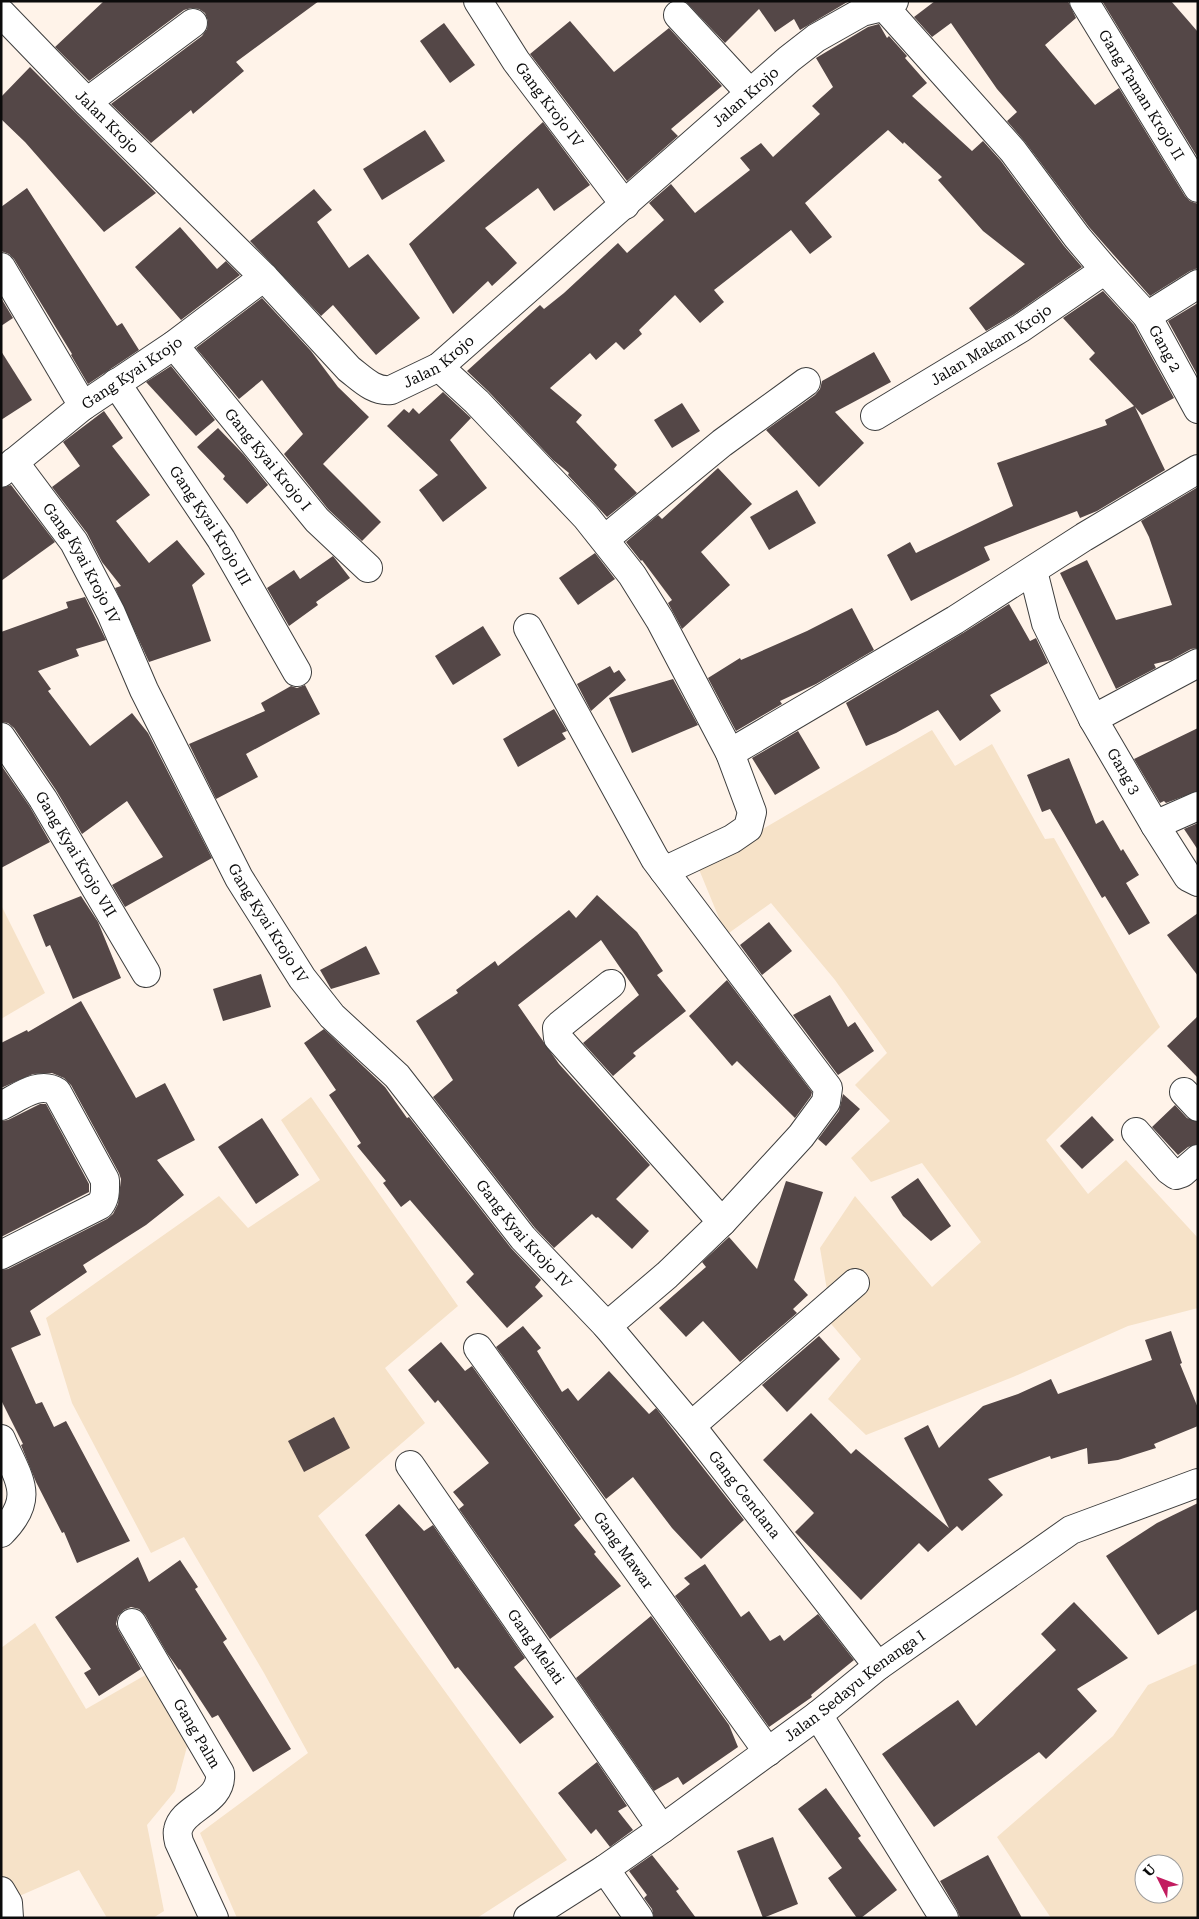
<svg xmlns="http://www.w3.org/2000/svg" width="1199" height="1919" font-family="'Roboto Serif',serif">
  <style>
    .farmland { fill: #f6e2c8; fill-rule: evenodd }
    .building { fill: #544747 }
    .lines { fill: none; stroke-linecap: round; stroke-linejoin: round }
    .street-casing { stroke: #3e3e3e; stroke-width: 30 }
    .street { stroke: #fff; stroke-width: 28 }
    .labels { text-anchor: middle; stroke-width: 5; stroke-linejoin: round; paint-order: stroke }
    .street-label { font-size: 15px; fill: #0b0b0b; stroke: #fff }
  </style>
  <rect width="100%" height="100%" fill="#fff3e9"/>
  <g class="farmland">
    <path d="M932,730L955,766L992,744L1045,839L1054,838L1160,1027L1046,1140L1088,1194L1126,1160L1198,1238V1308L1128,1326L1013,1377L866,1435L828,1399L861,1359L821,1312L827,1290L820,1248L855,1196L932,1287L981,1242L922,1163L871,1182L851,1158L890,1121L855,1085L887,1053L835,980L771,903L726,935L698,867Z"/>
    <path d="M1,905L45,993L1,1019Z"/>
    <path d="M311,1097L458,1306L385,1368L425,1423L318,1516L567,1860L477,1918H237L200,1833L308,1753L264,1673L184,1537L151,1553L72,1403L46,1318L219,1196L248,1228L320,1180L281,1120Z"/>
    <path d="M35,1623L86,1709L149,1673L188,1743L175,1791L147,1825L164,1911L153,1918H107L79,1870L1,1904V1648Z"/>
    <path d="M1198,1663V1918H1051L997,1837L1113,1736L1148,1685ZM1144,1864H1174V1894H1144Z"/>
  </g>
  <g class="building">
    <path d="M104,1H319L236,62L244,71L193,114L191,110L151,143L111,104L202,36L207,29L208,21L205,13L199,9L191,8L184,10L89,81L55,47Z"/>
    <path d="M685,1H849L800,30L794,19L775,32L759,9L725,43Z"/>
    <path d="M935,1H1068L1076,18L1045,45L1095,105L1119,88L1185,196L1190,201L1198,204V268L1190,271L1150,296L1089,227L1025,142L1007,121L1017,112L997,89L951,23L932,37L914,17Z"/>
    <path d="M1102,1H1171L1198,32V158Z"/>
    <path d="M570,21L614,72L669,28L722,86L671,129L678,136L627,181L530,54Z"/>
    <path d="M444,23L475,65L450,83L420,41Z"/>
    <path d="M879,24L887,38L889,36L907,56L905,58L927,83L912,96L972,151L983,141L1001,161L1064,246L1082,267L1013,315L986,331L969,308L1025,264L983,231L938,180L942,177L904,142L903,144L888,130L805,203L832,237L810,254L791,230L714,290L724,302L700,323L675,295L639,330L642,334L624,350L616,342L596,360L590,353L550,388L582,415L576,422L617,465L614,469L637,493L607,517L568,475L569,473L553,460L488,391L467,371L540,305L544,309L564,293L618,243L627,253L664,220L649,203L671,184L695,213L750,170L740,158L761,143L773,157L820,114L812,106L833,87L816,58L868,27Z"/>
    <path d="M30,67L156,193L104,232L25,142L1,119V97Z"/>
    <path d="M543,122L590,185L554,211L538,188L485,228L517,263L492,286L488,281L453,314L409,244Z"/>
    <path d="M425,130L445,161L382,200L363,169Z"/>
    <path d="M27,188L117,326L122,323L139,350L88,384L71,355L72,354L14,259L9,254L1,251V207Z"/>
    <path d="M314,189L332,210L317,222L349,268L368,254L420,318L376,355L333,305L321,316L250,241Z"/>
    <path d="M180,227L217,269L226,261L240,275L181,320L135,267Z"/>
    <path d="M1103,291L1134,325L1174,398L1142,415L1135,407L1165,470L1097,511L1080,518L1077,511L984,547L990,560L911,601L887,555L910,542L916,553L1013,506L997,463L1107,425L1105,420L1134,406L1089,359L1095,353L1063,318Z"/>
    <path d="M1,298L13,318L1,326Z"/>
    <path d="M262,298L311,351L338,387L369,417L323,464L381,522L362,541L328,509L284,454L303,434L262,380L239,399L196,348Z"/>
    <path d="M1198,303V376L1168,321Z"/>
    <path d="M1,351L32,400L1,420Z"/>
    <path d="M874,352L891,382L835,412L864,443L819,487L766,430L815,395L820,389L822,381Z"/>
    <path d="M171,366L215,420L196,436L146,382Z"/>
    <path d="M443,392L471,418L450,440L487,488L443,522L419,490L438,475L387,426L404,409L409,413L413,408L419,414Z"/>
    <path d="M682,403L700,431L672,448L654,420Z"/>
    <path d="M104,411L123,438L112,446L150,495L116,521L149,563L177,540L205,574L192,585L211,641L149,662L115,588L121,586L102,562L87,533L52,487L80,466L63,442Z"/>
    <path d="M218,428L244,455L268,485L247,504L223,479L225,476L197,447Z"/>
    <path d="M718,468L752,504L701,552L730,585L682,629L668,603L672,600L642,560L641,561L626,542L658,515L662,519Z"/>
    <path d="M11,485L55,542L1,581V488Z"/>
    <path d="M1198,487V648L1191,649L1171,660L1154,664L1156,668L1116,689L1060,573L1087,560L1116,620L1172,605L1149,537L1141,521Z"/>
    <path d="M797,490L816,523L769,550L750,517Z"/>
    <path d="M595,553L615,579L578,605L559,578Z"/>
    <path d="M333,556L350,578L316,602L318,605L289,626L267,588L294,570L300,579Z"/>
    <path d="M85,597L106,640L76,649L79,656L38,671L51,689L48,691L90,746L132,713L148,733L212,858L125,907L112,885L163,857L127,801L82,834L56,790L14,728L8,723L1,722V632L68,608L66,602Z"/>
    <path d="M1009,604L1030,641L1036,638L1048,663L990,695L1001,711L960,741L938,710L896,733L866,746L846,703L963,633Z"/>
    <path d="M852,608L874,650L816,684L780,701L782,704L736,731L708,678L740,658L741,660L807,631Z"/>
    <path d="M483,626L501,655L453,685L435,656Z"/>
    <path d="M610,666L614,673L619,670L626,680L591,711L577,684Z"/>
    <path d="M673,679L698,725L632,753L609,698Z"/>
    <path d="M305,685L320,714L246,754L258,777L216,799L189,744L265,711L261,703L291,686L297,688Z"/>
    <path d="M554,709L567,731L562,733L566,739L518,767L503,739Z"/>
    <path d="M1198,728V791L1166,803L1164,801L1160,803L1134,759Z"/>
    <path d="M798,731L820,768L775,795L752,758Z"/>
    <path d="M1069,758L1096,824L1103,820L1121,851L1123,849L1139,875L1126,883L1150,923L1129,935L1105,896L1102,898L1050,809L1042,812L1027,775Z"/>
    <path d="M1,765L30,807L50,842L1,868Z"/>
    <path d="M1198,823V850L1184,829Z"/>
    <path d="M597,895L637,932L663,971L657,975L686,1011L633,1053L636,1056L613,1076L583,1043L639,995L601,940L518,1005L559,1064L650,1165L616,1199L649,1231L632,1249L598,1217L596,1218L592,1214L554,1248L535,1228L433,1097L453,1080L416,1021L458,993L456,990L495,961L498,966L569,910L576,918Z"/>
    <path d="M81,896L98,922L121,978L73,999L50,945L46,947L33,915Z"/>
    <path d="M1198,913V976L1167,935Z"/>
    <path d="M769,922L792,951L762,975L740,945Z"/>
    <path d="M366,946L380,974L331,989L320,970Z"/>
    <path d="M261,974L271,1007L223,1021L213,989Z"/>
    <path d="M727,980L812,1092L811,1096L795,1118L737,1061L732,1066L689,1016Z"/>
    <path d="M830,995L848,1027L855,1022L874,1051L838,1075L793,1015Z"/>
    <path d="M81,1001L136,1098L165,1083L195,1140L157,1160L184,1195L146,1225L83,1265L87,1272L30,1311L41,1335L11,1348L36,1404L42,1402L54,1427L66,1421L130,1541L77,1563L64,1532L62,1533L36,1482L21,1445L23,1444L1,1400V1270L8,1269L107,1219L113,1214L118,1204L121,1179L119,1173L71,1085L64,1078L52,1073L33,1074L1,1088V1043L27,1030L28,1032Z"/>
    <path d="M1198,1016V1078L1167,1046Z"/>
    <path d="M324,1029L385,1087L407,1118L409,1117L511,1248L541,1280L535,1287L543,1296L507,1328L466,1282L474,1274L410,1200L401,1207L383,1183L386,1181L357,1146L361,1143L329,1095L336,1090L304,1043Z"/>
    <path d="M843,1094L860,1109L826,1146L818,1139L839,1111Z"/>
    <path d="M40,1104H46L89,1184V1192L1,1237V1121L8,1120Z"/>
    <path d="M1175,1105L1187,1118L1198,1122V1144L1188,1147L1178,1155L1152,1127Z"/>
    <path d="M1092,1116L1114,1140L1082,1169L1060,1146Z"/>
    <path d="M262,1118L299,1175L256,1204L218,1147Z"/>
    <path d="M918,1178L951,1226L931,1241L903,1216L891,1197Z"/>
    <path d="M786,1181L823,1192L794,1280L808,1295L793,1309L797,1313L740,1362L703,1321L686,1337L659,1308L706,1267L702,1262L729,1237L757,1269Z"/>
    <path d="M523,1326L541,1348L537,1351L562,1392L568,1388L578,1401L609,1371L649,1414L656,1408L744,1520L701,1559L672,1528L633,1477L606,1499L496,1347Z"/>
    <path d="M1171,1331L1182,1363L1180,1364L1198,1408V1426L1154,1444L1156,1448L1118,1460L1088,1464L1087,1448L1051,1459L1050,1456L988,1479L1003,1495L962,1531L957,1526L928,1552L919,1543L861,1600L795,1532L814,1513L763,1460L811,1413L851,1454L856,1449L949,1528L904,1438L928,1425L939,1448L983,1406L1018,1394L1051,1379L1058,1394L1152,1360L1145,1340Z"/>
    <path d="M819,1336L840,1359L787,1412L762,1385Z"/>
    <path d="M441,1342L465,1371L472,1366L581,1519L574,1525L596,1552L594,1554L621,1586L550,1639L459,1509L464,1505L453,1492L489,1463L438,1400L435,1403L408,1370Z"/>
    <path d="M334,1417L350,1448L304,1472L288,1441Z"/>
    <path d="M1198,1503V1609L1158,1635L1106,1556L1157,1523Z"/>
    <path d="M399,1504L424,1531L433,1525L525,1658L514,1667L554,1717L520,1744L458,1667L455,1669L365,1535Z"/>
    <path d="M138,1557L149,1582L180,1560L198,1587L195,1589L227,1639L223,1642L291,1749L253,1772L218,1715L212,1718L180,1669L179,1670L167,1653L145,1615L139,1609L131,1607L124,1610L118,1616L116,1624L119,1631L141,1669L99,1696L84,1673L91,1669L55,1617Z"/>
    <path d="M705,1564L741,1617L749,1611L770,1641L780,1635L784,1641L818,1614L854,1660L811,1695L812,1697L769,1727L675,1596L690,1584L684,1578Z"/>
    <path d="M1074,1602L1128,1658L1077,1689L1097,1711L1046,1759L1039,1752L934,1827L882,1754L958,1700L976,1726L1056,1650L1041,1634Z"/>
    <path d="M651,1616L729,1725L738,1747L683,1785L678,1777L654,1791L576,1678Z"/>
    <path d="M597,1762L627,1806L618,1811L633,1830L610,1847L596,1829L591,1834L558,1793Z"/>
    <path d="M826,1788L861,1836L858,1838L897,1890L861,1918H857L828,1878L842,1868L798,1809Z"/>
    <path d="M773,1837L798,1904L763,1918L737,1851Z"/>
    <path d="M652,1855L679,1889L676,1891L696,1918H654L652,1909L644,1898L647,1895L629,1871Z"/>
    <path d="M988,1855L1022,1918H960L957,1910L940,1881Z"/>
  </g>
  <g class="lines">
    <defs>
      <g id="street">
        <path id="s1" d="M478,1L516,61L625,205"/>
        <path id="s2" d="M879,1L1013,151L1077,237L1105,270L1147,316L1198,409"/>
        <path id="s3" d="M1084,1L1198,188"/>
        <path id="s4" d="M1,13L87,102L264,277L349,369C362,379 374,392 391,390L439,367L789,59L816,38L862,12L883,7L894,1"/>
        <path d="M678,15L750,93"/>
        <path d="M87,102L193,23"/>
        <path d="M1,267L83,406"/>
        <path d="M1147,316L1198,284"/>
        <path id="s5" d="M174,345L317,520L368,568"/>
        <path d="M439,367L477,402L586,517L632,575L660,620L730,753L752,812L748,828L732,839L664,871L828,1088L826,1102L801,1136L722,1222L667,1275L607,1326"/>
        <path id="s6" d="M116,383L221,539L297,672"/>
        <path id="s7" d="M875,416L1021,328L1105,270"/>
        <path id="s8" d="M14,462L74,542L111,613L144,690L239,878L302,978L332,1016L397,1076L523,1238L607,1326L691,1426L878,1666"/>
        <path id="s9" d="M1,473L83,406L174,345L264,277"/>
        <path d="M605,539L722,443L806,382"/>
        <path id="s10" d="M1033,571L1046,623L1093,719L1155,825L1188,877L1198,882"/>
        <path d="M528,628L655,859L664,871"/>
        <path d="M1093,719L1198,663"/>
        <path id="s11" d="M1,737L43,799L146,973"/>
        <path d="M730,753L955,620L1084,537L1198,469"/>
        <path d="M1155,825L1198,806"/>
        <path d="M611,984L560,1025L557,1028L558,1038L722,1222"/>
        <path d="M1184,1092L1198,1107"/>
        <path d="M1,1106C18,1098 39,1080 57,1092L105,1180C105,1190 106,1197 100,1205L1,1255"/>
        <path d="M1136,1132L1169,1170L1176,1175L1182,1173L1198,1159"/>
        <path id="s12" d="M478,1348L768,1752"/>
        <path d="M691,1426L855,1283"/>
        <path d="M1,1439C18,1479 37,1497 1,1533"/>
        <path id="s13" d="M410,1465L662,1829"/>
        <path id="s14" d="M132,1623L220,1773C223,1803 182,1807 178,1830C177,1833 178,1838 179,1842L214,1918"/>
        <path d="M818,1715L944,1918"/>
        <path d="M605,1869L639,1918"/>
        <path d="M1,1891L8,1903L9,1918"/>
        <path id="s15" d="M528,1918L605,1869L662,1829L818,1715L878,1666L1071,1530L1198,1483"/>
      </g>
    </defs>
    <use href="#street" class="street-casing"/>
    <use href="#street" class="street"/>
  </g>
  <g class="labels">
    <g class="street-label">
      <text dy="5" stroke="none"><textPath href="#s3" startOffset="110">Gang Taman Krojo II</textPath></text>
      <text dy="5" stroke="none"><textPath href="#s4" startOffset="1008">Jalan Krojo</textPath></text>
      <text dy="5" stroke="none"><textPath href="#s1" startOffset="126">Gang Krojo IV</textPath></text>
      <text dy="5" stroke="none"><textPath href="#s4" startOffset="152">Jalan Krojo</textPath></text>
      <text dy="5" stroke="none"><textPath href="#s7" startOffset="136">Jalan Makam Krojo</textPath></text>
      <text dy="5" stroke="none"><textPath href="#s2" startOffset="451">Gang 2</textPath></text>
      <text dy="5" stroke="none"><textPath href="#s4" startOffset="602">Jalan Krojo</textPath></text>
      <text dy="5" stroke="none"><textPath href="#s9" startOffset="165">Gang Kyai Krojo</textPath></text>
      <text dy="5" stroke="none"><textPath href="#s5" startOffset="148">Gang Kyai Krojo I</textPath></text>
      <text dy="5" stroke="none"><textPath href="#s6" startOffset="171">Gang Kyai Krojo III</textPath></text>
      <text dy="5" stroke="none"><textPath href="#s8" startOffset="122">Gang Kyai Krojo IV</textPath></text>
      <text dy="5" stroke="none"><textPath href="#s10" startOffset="221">Gang 3</textPath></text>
      <text dy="5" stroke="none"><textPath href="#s11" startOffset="139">Gang Kyai Krojo VII</textPath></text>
      <text dy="5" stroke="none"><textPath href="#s8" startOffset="528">Gang Kyai Krojo IV</textPath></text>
      <text dy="5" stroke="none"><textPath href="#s8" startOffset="932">Gang Kyai Krojo IV</textPath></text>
      <text dy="5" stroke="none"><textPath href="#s8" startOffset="1274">Gang Cendana</textPath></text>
      <text dy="5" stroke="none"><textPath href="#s12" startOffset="249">Gang Mawar</textPath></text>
      <text dy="5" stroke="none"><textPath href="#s13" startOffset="221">Gang Melati</textPath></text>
      <text dy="5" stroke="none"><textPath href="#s15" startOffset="401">Jalan Sedayu Kenanga I</textPath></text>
      <text dy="5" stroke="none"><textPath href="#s14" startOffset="128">Gang Palm</textPath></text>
    </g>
  </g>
  <rect width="1199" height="1919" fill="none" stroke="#0b0b0b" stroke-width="5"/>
  <g transform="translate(1159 1879) rotate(312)"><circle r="24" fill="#ffffff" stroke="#9d9d9d"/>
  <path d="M0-4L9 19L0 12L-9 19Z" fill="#c21c60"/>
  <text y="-8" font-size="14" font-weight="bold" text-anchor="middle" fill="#0b0b0b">U</text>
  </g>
</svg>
